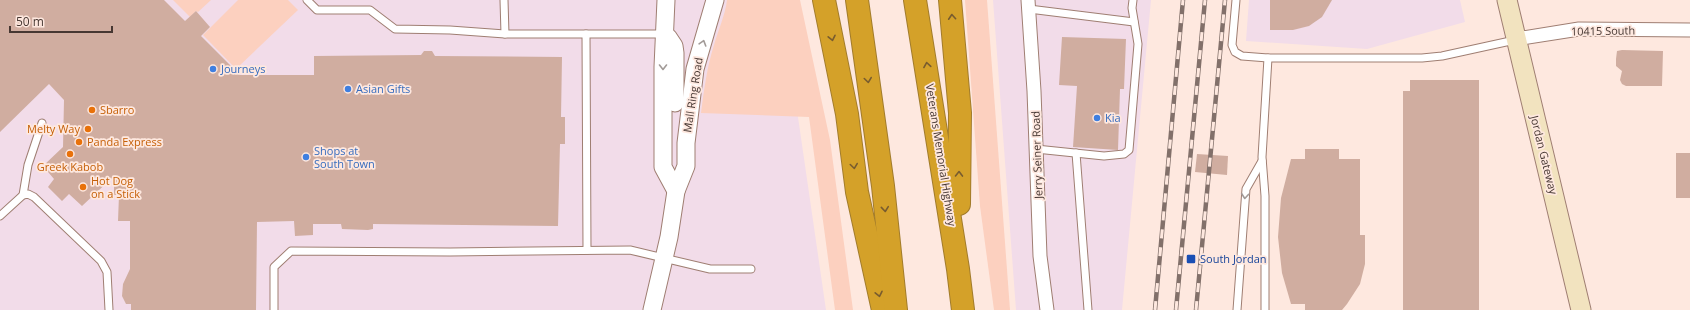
<svg xmlns="http://www.w3.org/2000/svg" width="1690" height="310" font-family="'Open Sans',sans-serif">
  <style>
    .commercial { fill: #f2dce9 }
    .green { fill: #fcd0bf }
    .building { fill: #d0ada0 }
    .lines { fill: none; stroke-linecap: round; stroke-linejoin: round }
    .service-casing { stroke: #9f7e72; stroke-width: 9 }
    .minor-casing { stroke: #9f7e72; stroke-width: 15 }
    .tertiary-casing { stroke: #9f7e72; stroke-width: 19 }
    .secondary-casing { stroke: #9f7e72; stroke-width: 21 }
    .motorway-casing { stroke: #a27c2c; stroke-width: 24 }
    .service { stroke: #fff; stroke-width: 7 }
    .minor { stroke: #fff; stroke-width: 13 }
    .tertiary { stroke: #fff; stroke-width: 17 }
    .secondary { stroke: #f2e3bf; stroke-width: 19 }
    .motorway { stroke: #d4a129; stroke-width: 22 }
    .rail-casing { stroke: #82706a; stroke-width: 4.5 }
    .rail { stroke: #fee8df; stroke-width: 3; stroke-dasharray: 9; stroke-linecap: butt }
    .oneway { stroke: #785c2f }
    .oneway2 { stroke: #a29b98 }
    .shop-dot { fill: #3f7fe0; stroke: #fee8df; stroke-width: 1.5 }
    .food-dot { fill: #e8710a; stroke: #fee8df; stroke-width: 1.5 }
    .transit-dot { fill: #1a4fb4; stroke: #fee8df; stroke-width: 1.5 }
    .labels { text-anchor: middle; stroke-width: 3.5; stroke-linejoin: round; paint-order: stroke }
    .street-label { font-size: 11px; fill: #463732; stroke: #fee8df }
    .shop-label { font-size: 11px; fill: #366cbe; stroke: #fee8df; text-anchor: start }
    .food-label { font-size: 11px; fill: #c56008; stroke: #fee8df; text-anchor: start }
    .transit-label { font-size: 11px; fill: #164399; stroke: #fee8df; text-anchor: start }
  </style>
  <rect width="100%" height="100%" fill="#fee8df"/>
  <g class="commercial">
    <path d="M0,0H781L826,310H0Z"/>
    <path d="M993,0H1151L1122,310H1016Z"/>
    <path d="M1249,0H1460L1465,22L1367,49L1246,41Z"/>
  </g>
  <g class="green">
    <path d="M173,0H211L198,12L196,11L190,17Z"/>
    <path d="M238,0H288L298,10L236,69L203,35Z"/>
    <path d="M727,0H800L830,140L853,310H835L809,117L701,113C704,90 707,67 714,45C718,30 725,16 727,0Z"/>
    <path d="M965,0H987L1010,310H994L980,206Z"/>
  </g>
  <g class="building">
    <path d="M0,0H164L185,21L196,11L210,27L201,36L240,75H314V56L421,55L424,51H432L435,56L562,57L561,117H565V144H560L558,226L373,224V229L368,230L342,229L341,224H313V235L295,236L294,221L257,222L256,310H131V304H126L122,296L123,284L130,269V221H118L119,195H114V176L82,206L69,194L62,201L48,187L54,179L43,166L63,147L64,100L49,84L0,132Z"/>
    <path d="M1270,0H1332L1322,17L1309,26L1293,30H1270Z"/>
    <path d="M1062,37L1126,39L1124,89H1120L1118,150L1073,147L1077,86L1059,85Z"/>
    <path d="M1622,50L1663,51L1662,86H1626L1622,84L1620,80L1622,71L1616,66V59L1617,51Z"/>
    <path d="M1410,80H1479V310H1403V91H1410Z"/>
    <path d="M1305,149H1339V159H1360V235H1365V264L1360,284L1347,304L1342,310H1305V304H1291L1282,273L1278,237L1281,198L1291,159H1305Z"/>
    <rect x="1676" y="153" width="14" height="45"/>
    <path d="M1197,154L1228,156L1227,175L1195,172Z"/>
  </g>
  <g class="lines">
    <defs>
      <g id="service">
        <path d="M307,0L317,10H370L395,29L450,30L505,34H664"/>
        <path d="M504,0L505,34"/>
        <path d="M1236,0L1232,45L1235,52L1242,56L1268,58H1422L1442,56L1515,40"/>
        <path d="M1029,9L1134,22"/>
        <path d="M586,34L587,250"/>
        <path d="M1036,149L1104,156L1124,154L1129,150L1138,44L1132,8L1133,0"/>
        <path d="M1076,153L1088,310"/>
        <path d="M23,195L28,165L42,123"/>
        <path d="M0,216L23,195L28,194L34,197L101,261L107,272L109,310"/>
        <path d="M274,310V267L291,251L450,252L630,250L710,269H751"/>
        <path d="M1237,310L1246,189L1262,161"/>
        <path d="M1265,310V196L1262,157L1268,58"/>
      </g>
      <g id="minor">
        <path d="M1028,0L1034,91L1040,256L1047,310"/>
        <path d="M1516,39L1579,29L1690,30"/>
      </g>
      <g id="tertiary">
        <path d="M666,0L663,67V167L676,191"/>
        <path d="M668,37L674,46L675,53V103"/>
        <path d="M652,310L669,237L676,191L686,166V143L695,69L715,0"/>
      </g>
      <path id="secondary" d="M1507,0L1581,310"/>
      <g id="motorway">
        <path d="M824,0L847,114L857,192L883,310"/>
        <path d="M857,0L883,186L896,310"/>
        <path d="M915,0L958,269L963,310"/>
        <path d="M950,0L960,113L959,204"/>
      </g>
    </defs>
    <use href="#service" class="service-casing"/>
    <use href="#minor" class="minor-casing"/>
    <use href="#tertiary" class="tertiary-casing"/>
    <use href="#secondary" class="secondary-casing"/>
    <use href="#motorway" class="motorway-casing"/>
    <use href="#service" class="service"/>
    <use href="#minor" class="minor"/>
    <use href="#tertiary" class="tertiary"/>
    <use href="#secondary" class="secondary"/>
    <use href="#motorway" class="motorway"/>
    <defs>
      <g id="rail">
        <path d="M1155,310L1183,0"/>
        <path d="M1176,310L1205,0"/>
        <path d="M1196,310L1225,0"/>
      </g>
    </defs>
    <use href="#rail" class="rail-casing"/>
    <use href="#rail" class="rail"/>
  </g>
  <defs><path id="oneway-chevron" d="M-2-3.5L2.5 0L-2 3.5" fill="none" stroke-width="1.6" stroke-linecap="round" stroke-linejoin="round"/></defs>
  <g class="oneway">
    <use href="#oneway-chevron" transform="translate(952 17) rotate(-94)"/>
    <use href="#oneway-chevron" transform="translate(832 38) rotate(78)"/>
    <use href="#oneway-chevron" transform="translate(927 65) rotate(-99)"/>
    <use href="#oneway-chevron" transform="translate(868 80) rotate(82)"/>
    <use href="#oneway-chevron" transform="translate(854 166) rotate(82)"/>
    <use href="#oneway-chevron" transform="translate(959 174) rotate(-89)"/>
    <use href="#oneway-chevron" transform="translate(885 209) rotate(84)"/>
    <use href="#oneway-chevron" transform="translate(879 294) rotate(78)"/>
  </g>
  <g class="oneway2">
    <use href="#oneway-chevron" transform="translate(703 43) rotate(-73)"/>
    <use href="#oneway-chevron" transform="translate(663 67) rotate(90)"/>
    <use href="#oneway-chevron" transform="translate(1245 196) rotate(95)"/>
  </g>
  <g class="shop-dot">
    <circle cx="213" cy="69" r="4"/>
    <circle cx="348" cy="89" r="4"/>
    <circle cx="1097" cy="118" r="4"/>
    <circle cx="306" cy="157" r="4"/>
  </g>
  <g class="food-dot">
    <circle cx="92" cy="110" r="4"/>
    <circle cx="88" cy="129" r="4"/>
    <circle cx="79" cy="142" r="4"/>
    <circle cx="70" cy="154" r="4"/>
    <circle cx="83" cy="187" r="4"/>
  </g>
  <rect class="transit-dot" x="1186" y="254" width="10" height="10" rx="2"/>
  <g class="labels">
    <g class="street-label">
      <text transform="translate(1603 31) rotate(-1)" y="4">10415 South</text>
      <text transform="translate(693 95) rotate(-81)" y="4">Mall Ring Road</text>
      <text transform="translate(941 155) rotate(81)" y="4">Veterans Memorial Highway</text>
      <text transform="translate(1037 155) rotate(-92)" y="4">Jerry Seiner Road</text>
      <text transform="translate(1544 155) rotate(76)" y="4">Jordan Gateway</text>
    </g>
    <g class="shop-label">
      <text x="221" y="73">Journeys</text>
      <text x="356" y="93">Asian Gifts</text>
      <text x="1105" y="122">Kia</text>
      <text x="314" y="155">Shops at<tspan x="314" dy="13">South Town</tspan></text>
    </g>
    <g class="food-label">
      <text x="100" y="114">Sbarro</text>
      <text x="80" y="133" text-anchor="end">Melty Way</text>
      <text x="87" y="146">Panda Express</text>
      <text x="70" y="171" text-anchor="middle">Greek Kabob</text>
      <text x="91" y="185">Hot Dog<tspan x="91" dy="13">on a Stick</tspan></text>
    </g>
    <g class="transit-label">
      <text x="1200" y="263">South Jordan</text>
    </g>
  </g>
  <path d="M10 26v6h102v-6" fill="none" stroke="#463732" stroke-width="2"/>
  <text x="16" y="26" font-size="12" fill="#463732" stroke="#fee8df" stroke-width="3" paint-order="stroke">50 m</text>
</svg>
